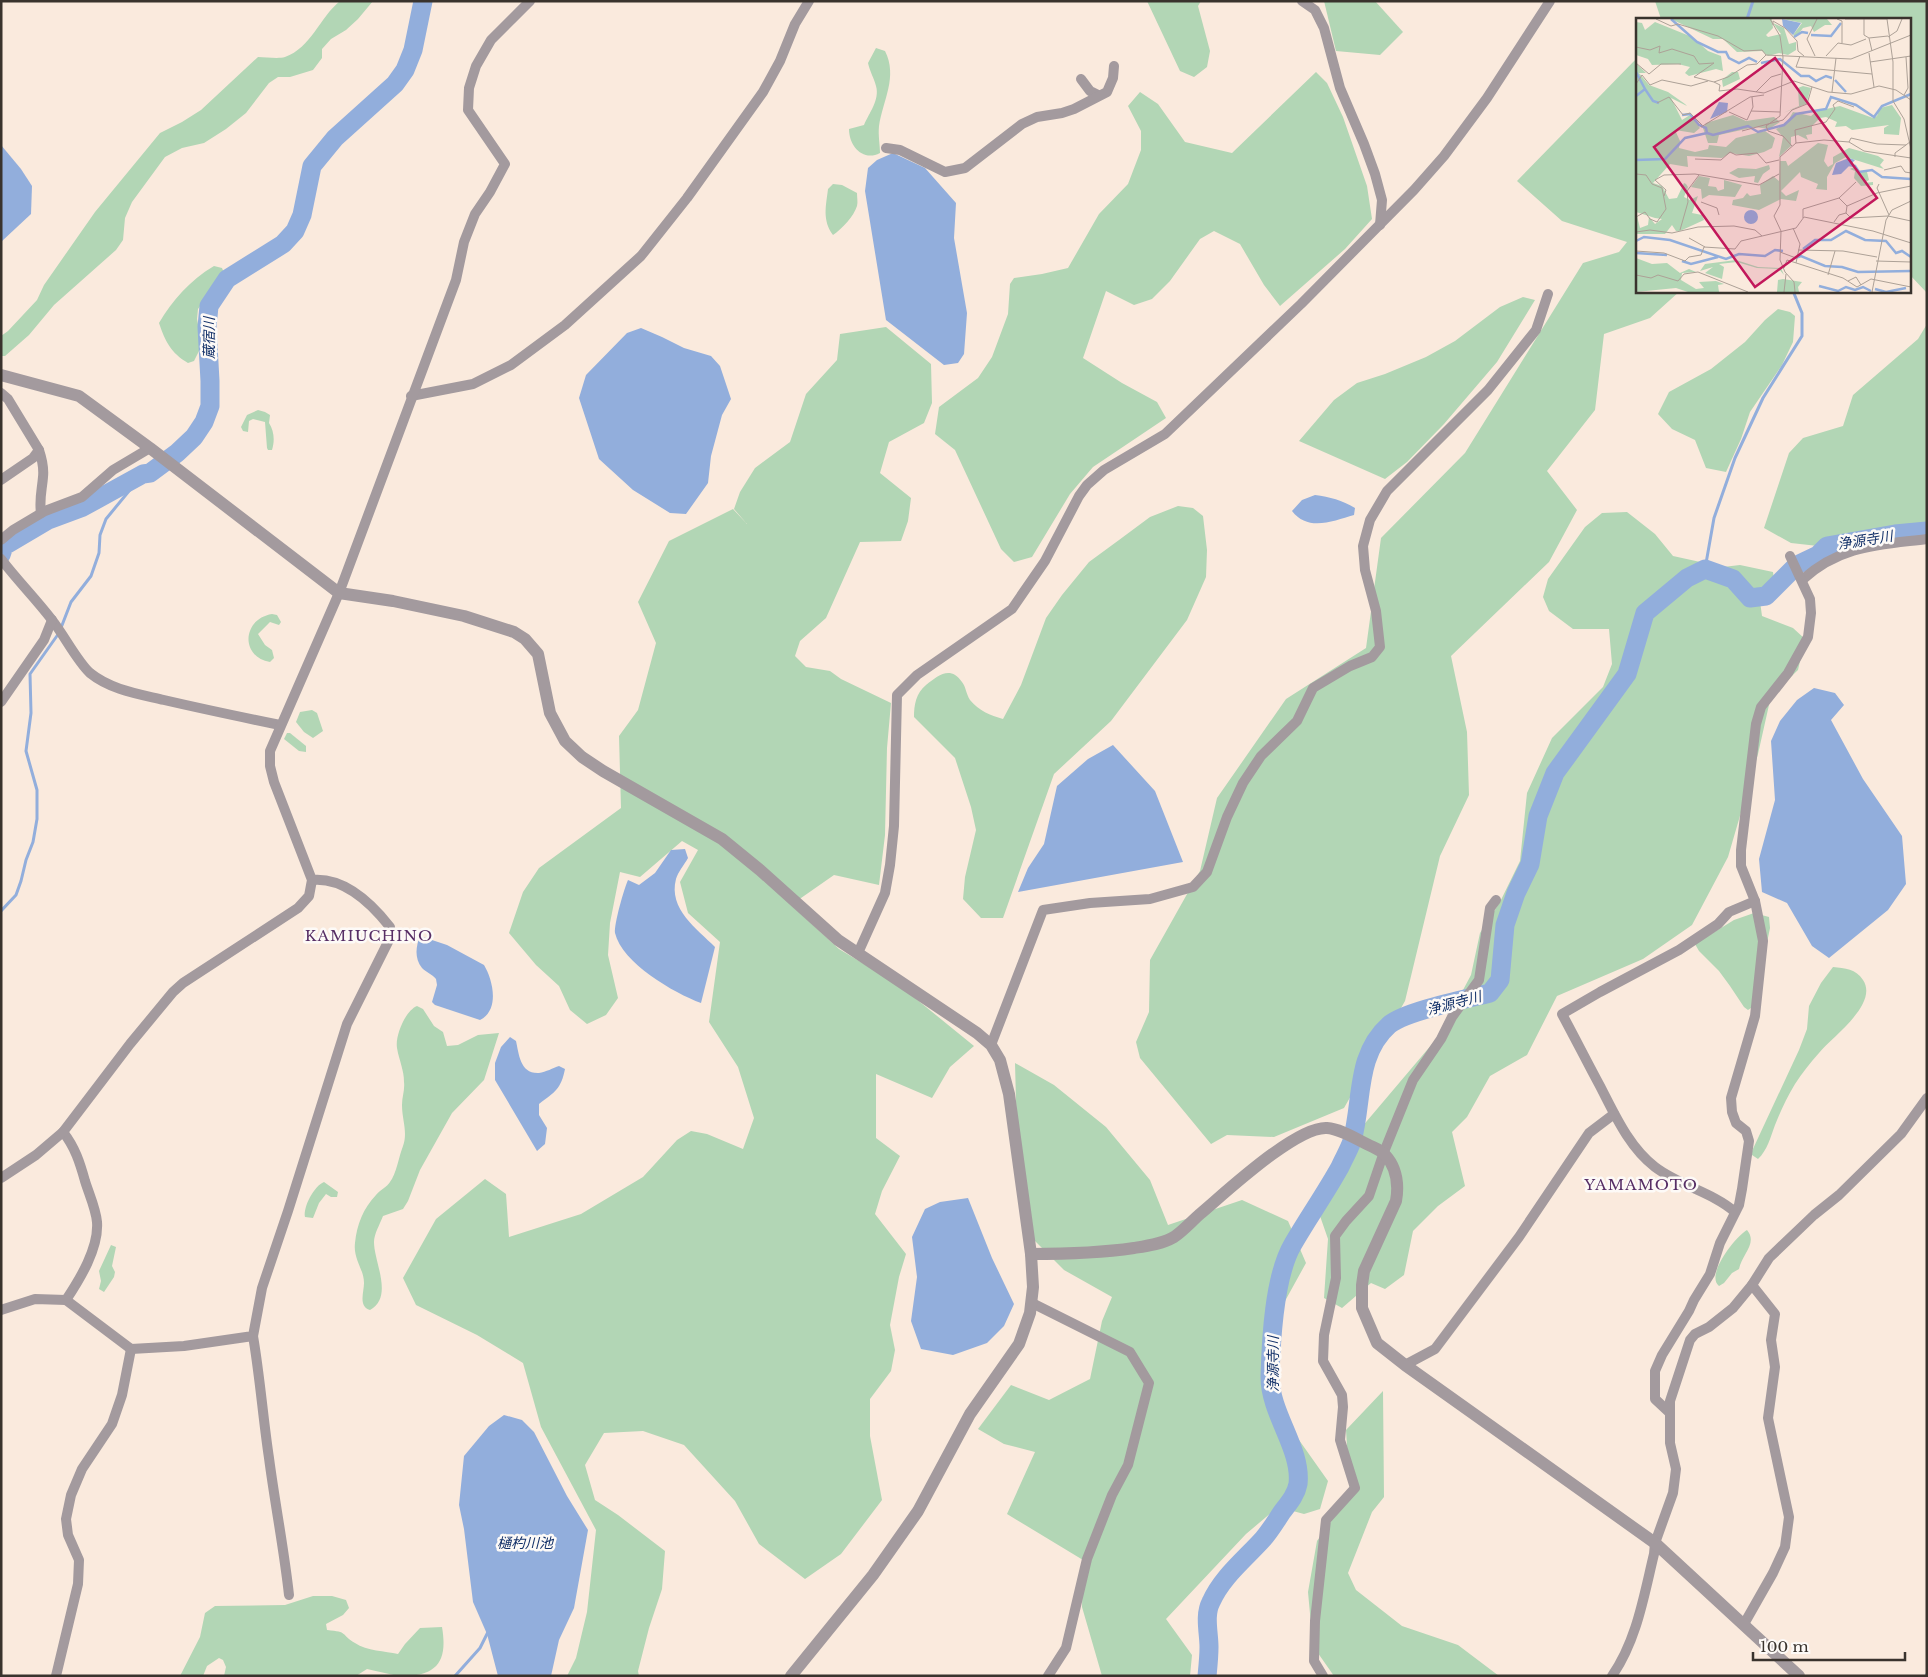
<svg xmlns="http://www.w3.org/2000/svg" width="1928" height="1677" font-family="'Libre Baskerville','Noto Sans JP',serif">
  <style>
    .green { fill: #b2d6b5 }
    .water { fill: #92aedc }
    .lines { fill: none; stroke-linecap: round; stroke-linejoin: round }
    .stream { stroke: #92aedc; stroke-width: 3 }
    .river { stroke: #92aedc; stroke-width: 19 }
    .minor { stroke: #a39a9e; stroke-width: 10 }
    .tertiary { stroke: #a39a9e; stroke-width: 12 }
    .labels { text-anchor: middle; stroke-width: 5; stroke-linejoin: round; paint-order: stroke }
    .water-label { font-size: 14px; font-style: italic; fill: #133169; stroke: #fdfaf7 }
    .quarter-label { font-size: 15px; letter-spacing: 1px; fill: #572e65; stroke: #fdfaf7 }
    .inset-river { fill: none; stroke: #92aedc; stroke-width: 2.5 }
    .inset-road { fill: none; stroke: #ada197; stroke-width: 1 }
    .view { fill: #c2185b; fill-opacity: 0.15; stroke: #c2185b; stroke-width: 2.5 }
    .inset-edge { fill: none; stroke: #39332d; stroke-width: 2.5 }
  </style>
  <rect width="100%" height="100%" fill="#faeadd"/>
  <g class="green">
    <path d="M340,1H373L358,19L346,30L331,39L322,49V58L313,70L290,77H278L269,83L246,113L226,129L204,143L182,148L165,157L132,202L125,218L123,240L116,250L54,305L29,335L5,356H1V336L8,331L37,300L44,285L95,212L160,133L182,122L201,110L258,57C266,57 278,59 285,57C311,48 320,17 340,1Z"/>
    <path d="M1147,1H1201L1198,6L1210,51L1207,67L1194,77L1180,71Z"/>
    <path d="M1324,1H1375L1403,32L1380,55L1336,51Z"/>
    <path d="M1655,1H1927V293L1909,274V19H1661Z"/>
    <path d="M876,48L885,51C898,77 883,100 879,126C878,136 880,144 880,153C863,162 849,146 849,129L864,125C869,113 880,100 876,86C874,78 870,72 868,63Z"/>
    <path d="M1637,58V291H1680L1650,318L1604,334L1595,410L1547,471L1577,510L1549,562L1451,656L1467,732L1469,795L1440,856L1405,1001L1344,1108L1274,1137L1227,1135L1211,1144L1140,1058L1136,1042L1149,1012L1150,960L1200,871L1217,798L1286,699L1366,648L1381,538L1465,453L1583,263L1619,252L1627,242L1562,221L1517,181Z"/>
    <path d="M1316,72L1327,83L1343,117L1367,186L1372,219L1345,249L1280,306L1264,285L1240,244L1214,231L1200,239L1170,281L1152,299L1134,305L1106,291L1083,358L1122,383L1157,402L1166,418L1093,467L1070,494L1032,557L1014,562L1001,549L955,450L935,434L939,407L978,378L992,357L1008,314L1010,284L1014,278L1042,274L1068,268L1099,214L1128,184L1141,150V131L1128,106L1140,92L1158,104L1185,142L1232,153Z"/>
    <path d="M833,184L842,185L857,193C857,198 858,202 857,206C854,216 842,229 833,235C822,220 826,206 828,189Z"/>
    <path d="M214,266L222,268L224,273L198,309L197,319L202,345L194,361L188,363C171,353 165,341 159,323C172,301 190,280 214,266Z"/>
    <path d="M1523,297L1535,300L1497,362L1444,424L1407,462L1385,479L1299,441L1334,400L1357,383L1385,374L1426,357L1455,341L1500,307Z"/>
    <path d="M1778,309L1790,312L1795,316L1793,342L1782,365L1750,412L1741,439L1726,472L1706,468L1695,440L1672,429L1658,414L1669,392L1711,369L1745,342L1765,320Z"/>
    <path d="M1927,324V533L1842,535L1818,546L1791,543L1764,528L1789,453L1803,438L1843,426L1853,395L1918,339Z"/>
    <path d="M886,327L931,364L932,403L924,423L889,442L880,473L911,498L908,521L901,541L860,542L826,618L800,641L795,656L806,667L830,671L841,679L891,703L887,748L885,835L879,885L834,875L791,905L839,949L899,985L974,1046L950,1067L932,1098L876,1074V1138L900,1156L882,1191L875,1214L906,1254L899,1277L890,1325L895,1350L891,1371L870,1399V1436L882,1500L841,1554L805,1579L759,1544L735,1501L684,1445L643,1431L604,1433L585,1465L595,1500L618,1515L665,1551L662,1589L649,1628L638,1671L639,1676H567L576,1658L587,1612L596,1530L541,1427L523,1363L477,1335L416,1305L403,1278L436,1219L485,1179L506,1194L509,1237L581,1214L643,1177L677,1140L691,1131L707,1134L743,1149L754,1118L738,1067L709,1022L720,942L688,913L680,882L698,850L682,841L640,877L620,872L610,923L608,955L618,998L606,1015L587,1024L570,1010L559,986L536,965L509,933L523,892L539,868L621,808L619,736L638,710L656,643L638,602L669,541L733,509L747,524L734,509L740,492L755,468L790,442L806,394L837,360L840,334Z"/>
    <path d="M258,410L265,412L270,415L269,423C274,431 275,440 272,450H268L267,448L265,422L253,419L249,421L248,432L243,431L241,427L247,415Z"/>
    <path d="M1178,506L1193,508L1203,516L1207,550L1206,577L1187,620L1111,721L1054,774L1003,918H981L963,899L965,877L976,830L971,807L955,758L914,717C914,705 916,693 926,685C938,676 950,665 962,682C966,687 966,694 970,700C979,711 990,715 1003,719L1021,685L1046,618L1062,595L1089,562L1119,540L1150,517Z"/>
    <path d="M1627,512L1655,534L1673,556L1723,567L1740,565L1773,572L1774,580L1759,594L1762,616L1793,628L1805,639L1798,670L1771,696L1758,754L1728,857L1692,925L1643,959L1557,996L1527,1055L1490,1076L1467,1117L1452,1132L1465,1186L1438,1206L1413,1231L1404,1275L1385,1289L1371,1283L1342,1308L1324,1298L1328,1239L1320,1216L1339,1154L1438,1037L1471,975L1480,933L1500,902L1520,861L1527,793L1552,738L1603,687L1612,664L1609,629H1573L1549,611L1543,597L1548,579L1585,527L1602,513Z"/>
    <path d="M272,614L277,615L281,622L279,625L270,622L258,634L265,645L272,650L274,658L270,662C240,657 242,619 272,614Z"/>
    <path d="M312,710L317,713L323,731L313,738L304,732L296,722L300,712Z"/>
    <path d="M287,733H290L306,746V752L299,751L284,739Z"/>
    <path d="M1754,913L1769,917L1770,928L1754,1006L1748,1010L1744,1007L1730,986L1719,971L1699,951L1695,944L1734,920Z"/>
    <path d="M1833,967C1845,968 1856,969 1863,980C1879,1004 1832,1037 1819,1053C1810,1063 1802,1073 1795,1084C1787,1097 1781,1110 1775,1125C1771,1136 1767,1151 1758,1159L1752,1155V1151L1799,1050L1807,1029L1809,1006L1821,983Z"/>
    <path d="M417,1006L423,1009L434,1026L443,1032L447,1046L458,1045L478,1035L499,1033L484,1080L452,1113L420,1170L408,1201L403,1209L383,1216C380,1224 374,1234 374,1242C374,1262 394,1297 370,1310C358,1306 364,1292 364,1283C364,1269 353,1259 355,1243C357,1224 363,1209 376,1195C380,1190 387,1187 390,1182C396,1175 399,1156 403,1146C408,1132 402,1120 402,1105C402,1097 405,1090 404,1082C404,1070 399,1060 397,1048C395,1036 405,1011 417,1006Z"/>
    <path d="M1015,1063L1054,1085L1106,1127L1150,1180L1168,1225L1242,1200L1288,1221L1306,1263L1264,1339L1275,1406L1328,1481L1320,1509L1304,1514L1278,1507L1246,1534L1166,1619L1192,1655L1190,1676H1102L1082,1607L1083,1560L1007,1514L1035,1452L1004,1444L978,1429L1011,1385L1049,1400L1090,1379L1102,1321L1112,1297L1064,1270L1033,1239L1018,1176Z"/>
    <path d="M324,1182L338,1192L337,1197H331L326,1194L319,1203L313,1218L305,1217C303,1207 314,1186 324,1182Z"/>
    <path d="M1747,1230C1758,1243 1742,1254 1739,1269L1732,1273L1724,1283L1719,1286C1705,1275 1736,1236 1747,1230Z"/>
    <path d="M111,1245L116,1247L112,1266L115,1272L114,1277L104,1292L99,1289L101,1281L99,1271Z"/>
    <path d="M1383,1391L1384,1497L1372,1512L1348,1573L1356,1590L1402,1626L1458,1645L1499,1676H1334L1313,1646L1308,1592L1317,1541L1350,1495L1346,1430Z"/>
    <path d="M313,1596H332L346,1600L349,1608L343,1615L326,1624L327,1630C349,1632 340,1634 355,1643C367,1651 385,1651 398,1654L405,1644L420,1628L442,1627C448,1662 437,1677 398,1676C388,1674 377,1671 367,1669L356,1676H224L226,1667L223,1660L219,1658L207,1666L203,1676H180L200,1637L205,1613L215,1606L285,1605Z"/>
  </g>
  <g class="water">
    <path d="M1,145L21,169L32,186L31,214L1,242Z"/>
    <path d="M893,153L925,168L956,203L954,238L967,313L964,354L958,363L944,365L886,320L865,191L868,168L877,160Z"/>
    <path d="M641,328L662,337L684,348L711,356L720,366L731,399L722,415L711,456L708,483L686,514L670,513L633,490L599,459L579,398L586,375L627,333Z"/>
    <path d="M1315,495C1330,497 1342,500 1355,508L1354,515C1333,521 1308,532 1292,511L1302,500Z"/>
    <path d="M1814,688L1835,693L1844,705L1831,720L1863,779L1902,836L1906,884L1888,910L1829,958L1812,946L1787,903L1762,892L1759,859L1775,800L1771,741L1780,721L1797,700Z"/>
    <path d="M1113,745L1155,791L1183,862L1018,892L1028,868L1044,844L1057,786L1088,759Z"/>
    <path d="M685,849L688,858C684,865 678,872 676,879C668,909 697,929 715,947L701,1003C674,993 622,963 615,933C614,924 624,889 628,880L639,885L655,873L671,850Z"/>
    <path d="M420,936L447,945L484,965C493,980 500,1010 480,1020L435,1005L432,1002L437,985L436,979C432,974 426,972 422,968C414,958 416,946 420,936Z"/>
    <path d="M510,1037L516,1041C519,1054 520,1074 539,1073C546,1072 553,1068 559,1066L565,1069C561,1089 555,1092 539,1104V1115L547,1128L545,1144L537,1151L495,1080V1063L501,1047Z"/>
    <path d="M968,1198L992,1258L1014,1304L1004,1326L987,1343L953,1355L921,1349L911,1321L917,1277L912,1237L925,1209L940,1202Z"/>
    <path d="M504,1415L522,1420L534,1432L567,1496L588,1530L574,1608L559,1640L551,1676H498L487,1634L473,1602L464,1529L459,1505L464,1456L489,1426Z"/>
  </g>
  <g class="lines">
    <g class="stream">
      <path d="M1747,19L1753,1"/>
      <path d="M1705,569L1714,518L1735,458L1763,398L1802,336V313L1793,291"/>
      <path d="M1,911L16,895L21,881L26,860L33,842L37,819V790L26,751L31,713L30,674L59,633L71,602L91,576L99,553L100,535L106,519L143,474"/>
      <path d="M455,1676L480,1648L489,1630"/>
      <path d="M1926,1676L1927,1674"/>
    </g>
    <g class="river">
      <path d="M1,555L4,546L48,520L83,507L143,474L150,473L177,453L194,437L204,422L210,406V381L207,327L209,306L227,279L283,244L295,231L302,215L312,166L335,138L395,84L405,70L413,50L423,1"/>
      <path d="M1207,1676C1208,1666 1209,1657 1209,1647C1209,1633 1204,1615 1211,1602C1222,1577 1245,1559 1263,1539C1270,1531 1276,1521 1282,1512C1289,1503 1296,1495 1298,1484C1302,1449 1270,1414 1270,1377C1271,1340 1274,1276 1293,1244C1308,1218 1325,1194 1340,1167C1344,1158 1349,1150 1352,1141C1363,1102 1355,1055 1389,1025C1405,1011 1467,999 1490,993L1500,980L1505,925L1516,893L1530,864L1538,816L1555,773L1627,674L1645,613L1687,578L1705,569L1733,579L1750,598L1766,596L1797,565L1818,555L1827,546L1895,534L1927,531"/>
    </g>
    <g class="minor">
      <path d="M1302,1L1315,10L1324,28L1340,88L1364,144L1375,174L1382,200L1380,225"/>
      <path d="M1081,79L1090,91L1098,95"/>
      <path d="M886,148L900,150L945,172L965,168L1022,124L1037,117L1062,113L1074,109L1107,92L1113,78L1114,66"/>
      <path d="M1,393L8,399L39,450L33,458L1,480"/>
      <path d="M411,396L473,384L511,365L565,325L641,256L687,198L763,92L780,61L795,24L809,1"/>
      <path d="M39,450C42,459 44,468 43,477C42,490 39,499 41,513"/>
      <path d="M1,540L13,530L45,511L82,497L113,470L150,448"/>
      <path d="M1,559C17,580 36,599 52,620C64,635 77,661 90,673C111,690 139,694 164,700C203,709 241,717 280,725"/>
      <path d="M1802,580C1840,545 1879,545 1927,539"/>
      <path d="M1,702L44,640L52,620"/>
      <path d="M858,953L885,893L890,865L894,826L897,695L917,675L1012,609L1045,561L1079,496L1087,485L1104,470L1165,434L1301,304L1414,190L1444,156L1487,98L1550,1"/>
      <path d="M991,1045L1043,910L1090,903L1150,899L1193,887L1207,872L1227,817L1243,783L1261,756L1297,721L1313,688L1350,666L1372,657L1380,647L1376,611L1365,570L1363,546L1370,520L1387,491L1488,390L1536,330L1548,294"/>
      <path d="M63,1132C75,1147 80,1163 85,1181C89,1194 96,1209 97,1222C99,1248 80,1279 66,1300"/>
      <path d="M1,1178L36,1155L63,1132L130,1044L173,992L183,983L298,908L309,896L312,880L274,782L270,766V751L339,593L456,280L464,242L475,214L490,192L505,164L468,110L469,88L476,66L491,40L530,1"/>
      <path d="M1735,1212C1712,1192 1680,1186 1655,1167C1629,1147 1615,1115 1600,1086C1587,1062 1575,1038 1562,1014L1600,992L1679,950L1718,924L1729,912L1755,901"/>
      <path d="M1032,1303L1130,1352L1149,1383L1128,1465L1112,1495L1087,1559L1066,1648L1048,1676"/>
      <path d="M1,1310L35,1299L66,1300L131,1349L184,1346L253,1336L262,1288L288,1211L347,1024L390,938V927C372,904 344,877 312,880"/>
      <path d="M253,1336C260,1377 263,1418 269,1458C275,1504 284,1549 289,1595"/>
      <path d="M1405,1365L1435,1349L1519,1237L1589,1133L1614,1114"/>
      <path d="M1670,1413L1655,1399V1371L1662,1355L1689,1311L1694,1300L1710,1274L1720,1243L1739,1205L1742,1189L1749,1141L1746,1131L1736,1123L1732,1112L1731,1098L1755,1016L1763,941L1755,901L1741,866V850L1756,724L1761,707L1788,673L1808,637L1811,613L1810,599L1790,556"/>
      <path d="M1744,1624L1773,1573L1785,1547L1789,1517L1768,1418L1775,1367L1771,1340L1775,1314L1752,1285"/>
      <path d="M56,1676L78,1584L79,1560L68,1535L66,1519L71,1495L82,1469L112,1424L122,1395L131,1349"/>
      <path d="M1323,1676L1314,1661L1315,1621L1326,1520L1355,1488L1340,1440L1343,1407L1342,1395L1323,1361L1324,1335L1336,1278L1335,1236L1346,1221L1369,1196L1384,1152L1413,1080L1441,1039L1452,1017L1479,980L1490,908L1496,900"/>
      <path d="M1612,1676C1637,1640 1644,1595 1654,1554L1655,1543L1673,1493L1676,1469L1670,1443V1401L1690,1340L1695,1334L1709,1327L1733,1308L1752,1285L1769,1258L1814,1215L1839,1195L1901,1134L1927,1098"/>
    </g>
    <g class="tertiary">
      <path d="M1,375L79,396L150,448L339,593L393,601L464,616L514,632L525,639L538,654L550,713L565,741L582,757L603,771L722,839L760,870L838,940L977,1033L991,1045L1000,1060L1009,1094L1031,1254L1033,1287L1030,1313L1019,1344L970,1414L918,1511L873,1575L791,1676"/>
      <path d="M1031,1254C1066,1254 1100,1253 1134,1248C1147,1246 1162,1244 1174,1237C1183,1231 1192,1221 1200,1214C1224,1194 1296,1126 1327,1128C1342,1129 1359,1141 1373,1147C1394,1156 1400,1179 1396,1201L1364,1271L1362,1285V1308L1377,1343L1405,1365L1655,1543L1799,1676"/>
    </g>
  </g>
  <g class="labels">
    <g class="water-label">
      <text transform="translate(209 338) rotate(-90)" y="5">蔵宿川</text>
      <text transform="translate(1865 540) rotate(-9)" y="5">浄源寺川</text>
      <text transform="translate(1454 1003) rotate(-15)" y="5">浄源寺川</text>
      <text transform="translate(1273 1364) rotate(-90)" y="5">浄源寺川</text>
      <text x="525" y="1548">樋杓川池</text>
    </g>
    <g class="quarter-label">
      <text x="369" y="941">KAMIUCHINO</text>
      <text x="1641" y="1190">YAMAMOTO</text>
    </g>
  </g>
  <g transform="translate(1636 18)">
    <rect width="275" height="275" fill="#faeadd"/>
    <path d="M35,1H136L137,10L130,17L132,19L145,16L137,5L148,10L153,26L160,24V32L152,37L143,35L132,38L126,33L101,34L87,21H77ZM147,1H191L196,7H189L178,14L175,8L167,10L160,19L157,17L166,5ZM0,4L6,5L9,12L19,4L56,19L72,33L85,38L87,53L80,51L53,58L49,55L54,49L42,46L16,47L12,41L0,37ZM0,45L10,55H3L13,67L32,74L49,86L51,88L35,80L46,102L54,97L64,110L58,115L39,112L44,123L43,130L59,134L72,131L73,127L90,129L100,120L129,113L139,120L136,130L128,134L113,138L94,135L86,140L51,138L52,149L34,146L17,165L26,168L33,181L41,180L48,165L50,166L52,169L48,179L54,182L62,178L56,195L66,197L68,202L44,213H40L36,207L29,216H0ZM0,194L19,200L26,201L19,206L13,199L12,207L4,210ZM96,54H102L104,61L87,69L86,62ZM167,68L175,70L170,86L147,95L163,88L162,70ZM256,87L265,100L263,117L248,116V110L253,107L216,112L210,108L199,109L201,104L190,99L184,100L176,108V116L170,117L172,122L162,117L155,119V128L143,139L147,119L140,111L150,106L157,94L175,98L181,93L204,88L237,100L241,98L244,90ZM97,97L110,103L138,99L144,104L133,111L119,109L83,117L81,125H72L67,110L70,105ZM182,125L192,127L188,143L192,149L197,146V139L213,130L242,138L248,142L244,147L248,151L210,139L199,145L191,159V172L180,171L182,166L165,159L164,154L145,173L150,178L163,172L160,183L145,181L123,192L96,187L97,182L107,180L111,175L114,178L125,176L124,167L137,158L143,163L144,143H150L152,148ZM133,147L134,151L127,156L122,165L118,164L119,158L103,160L93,155L102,150L120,151ZM218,149L223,154H231L233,162L228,165L237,164V167L225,168L218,160L219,153L214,151ZM63,158L74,160L72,168L80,169L82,173L88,171V162L106,167L99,179L73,177L66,181L65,171L55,169ZM0,240L16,246L31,245L44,255L53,251L60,254L46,255L45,262L60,271L68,270L63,264L80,263L88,266L82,267L83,274H52L40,270L0,274ZM100,242L122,249L145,250L148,257L143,251L121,250L101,244L83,246L88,249L86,261L69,255L77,249L64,253L69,246ZM147,261L166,264L162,269L163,274H141L142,262Z" fill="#b2d6b5" fill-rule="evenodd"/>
    <path d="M146,1L165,5L157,17L147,8ZM83,84L92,85L91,94L74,101ZM213,140L219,142L205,156L196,157L200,145ZM108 199a7 7 0 1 1 14 0a7 7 0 1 1-14 0Z" fill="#92aedc"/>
    <path class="inset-river" d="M35,1L61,24L82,34H90L93,40L103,45L113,40L121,44M175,17L195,18L205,5M158,19L166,14L172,15M125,45L144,41L165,58H173L180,63L190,58L196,60M0,54L9,71M199,62L210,74M0,78L9,71L17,83L23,85M46,97L54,96L63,107L70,110L71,115L77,117L112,108L122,114L148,107L160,96L190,91L195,79L220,87L238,99L246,88L275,76M0,142L29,141L49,120L71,115M213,147L219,148L223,154L236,152L246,159L275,161M0,223L8,219L34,222L90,241L103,236L129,238L139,232L147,233M167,231L179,222H195L210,213L229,222L250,223L260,235L266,233L275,239M0,235L31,237M159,240L165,238L189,248L206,249L222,254L275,253M46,243L55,246L82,239M183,268L202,273L210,269L219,272L227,269L235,273M239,271L250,274L270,270"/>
    <path class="inset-road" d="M20,1L35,8L42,6L82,18L108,33L126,32L130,37M134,1L144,18L147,39L144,98L130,108L132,113L147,118L156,128M201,1L206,3V25M209,1H251M228,1V17L233,20L236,33M251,1L257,44V83L268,101L275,131M137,7V3L149,10L161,23L162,33L168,38M252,19L261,13L266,1M233,20L252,18M0,29L14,32L24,28L23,35L36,31L58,38L63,46L78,45L58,59L78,64L84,67L83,73L101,71L128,75L158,63L192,74L215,76L243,68L260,72L275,82M233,35L238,69M164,38L160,49L236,56M179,38L171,21L181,1M190,38L202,25L215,27L230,21M234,44L275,38M0,45L13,56L25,46H45M78,64L92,59L111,47L121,46L130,37L215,41L275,17M0,66L6,57L14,67L26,62L55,68L72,63M120,74L135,59L145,56M196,74L200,40M268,77L272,70L270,39M21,85L33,79L47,97L54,95L66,107M115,93L144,94M93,94L111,102L117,89L116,79M65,109L114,79L128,77M106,113L147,102L156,92L171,86L176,69M213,124L215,120L241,126L270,127L275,123M160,125L159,112L190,104L199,91L197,87L202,83L218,89M259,139V135L270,127M59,141L85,142L94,134L100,137L121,135L130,145L143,142M248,152L265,148L269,154L275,155M0,156L10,157L16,166L26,170L30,191L21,204L14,201L9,194L0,199M243,166L241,170L253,197M28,178L30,172L19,162L28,157L59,156L123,167L143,156M203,180L220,164M65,184L81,190L83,197M211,188L241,175L275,168M210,195L215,200L252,198L275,203M167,200V191L203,180L211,188L210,195M198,204L203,197L210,195M157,210L164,226L160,245M44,212L52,184L51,173L63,157M0,214L14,212L36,215L62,209L98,208L119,212L126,218M53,220L69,229M162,232L207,233L241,239M0,233L28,235L49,243L53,239L65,237L68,229L99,231L105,223L160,210L168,199L237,213L275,225M144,234L160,240M240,243L275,244M148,250L151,242L207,260L221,269M0,257L15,260L22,257L42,263L48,256L62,254L112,274M192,257L199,233M212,263L220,259L225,267M221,269L235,261L275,269M148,274L150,256M159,274L158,264L149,254L144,242L145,213L138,198L144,187V139L160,125L188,122L213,124L228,133L275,140M236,274L250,202L256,192L275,183"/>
    <path class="view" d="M139,40L241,180L119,269L18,129Z"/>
    <rect width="275" height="275" class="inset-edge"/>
  </g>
  <rect width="1928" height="1677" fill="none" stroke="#39332d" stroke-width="5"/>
  <path d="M1753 1652v8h152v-8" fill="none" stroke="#39332d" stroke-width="2.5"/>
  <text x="1760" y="1652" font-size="15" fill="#39332d" stroke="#fdfaf7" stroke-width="4" paint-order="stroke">100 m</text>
</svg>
